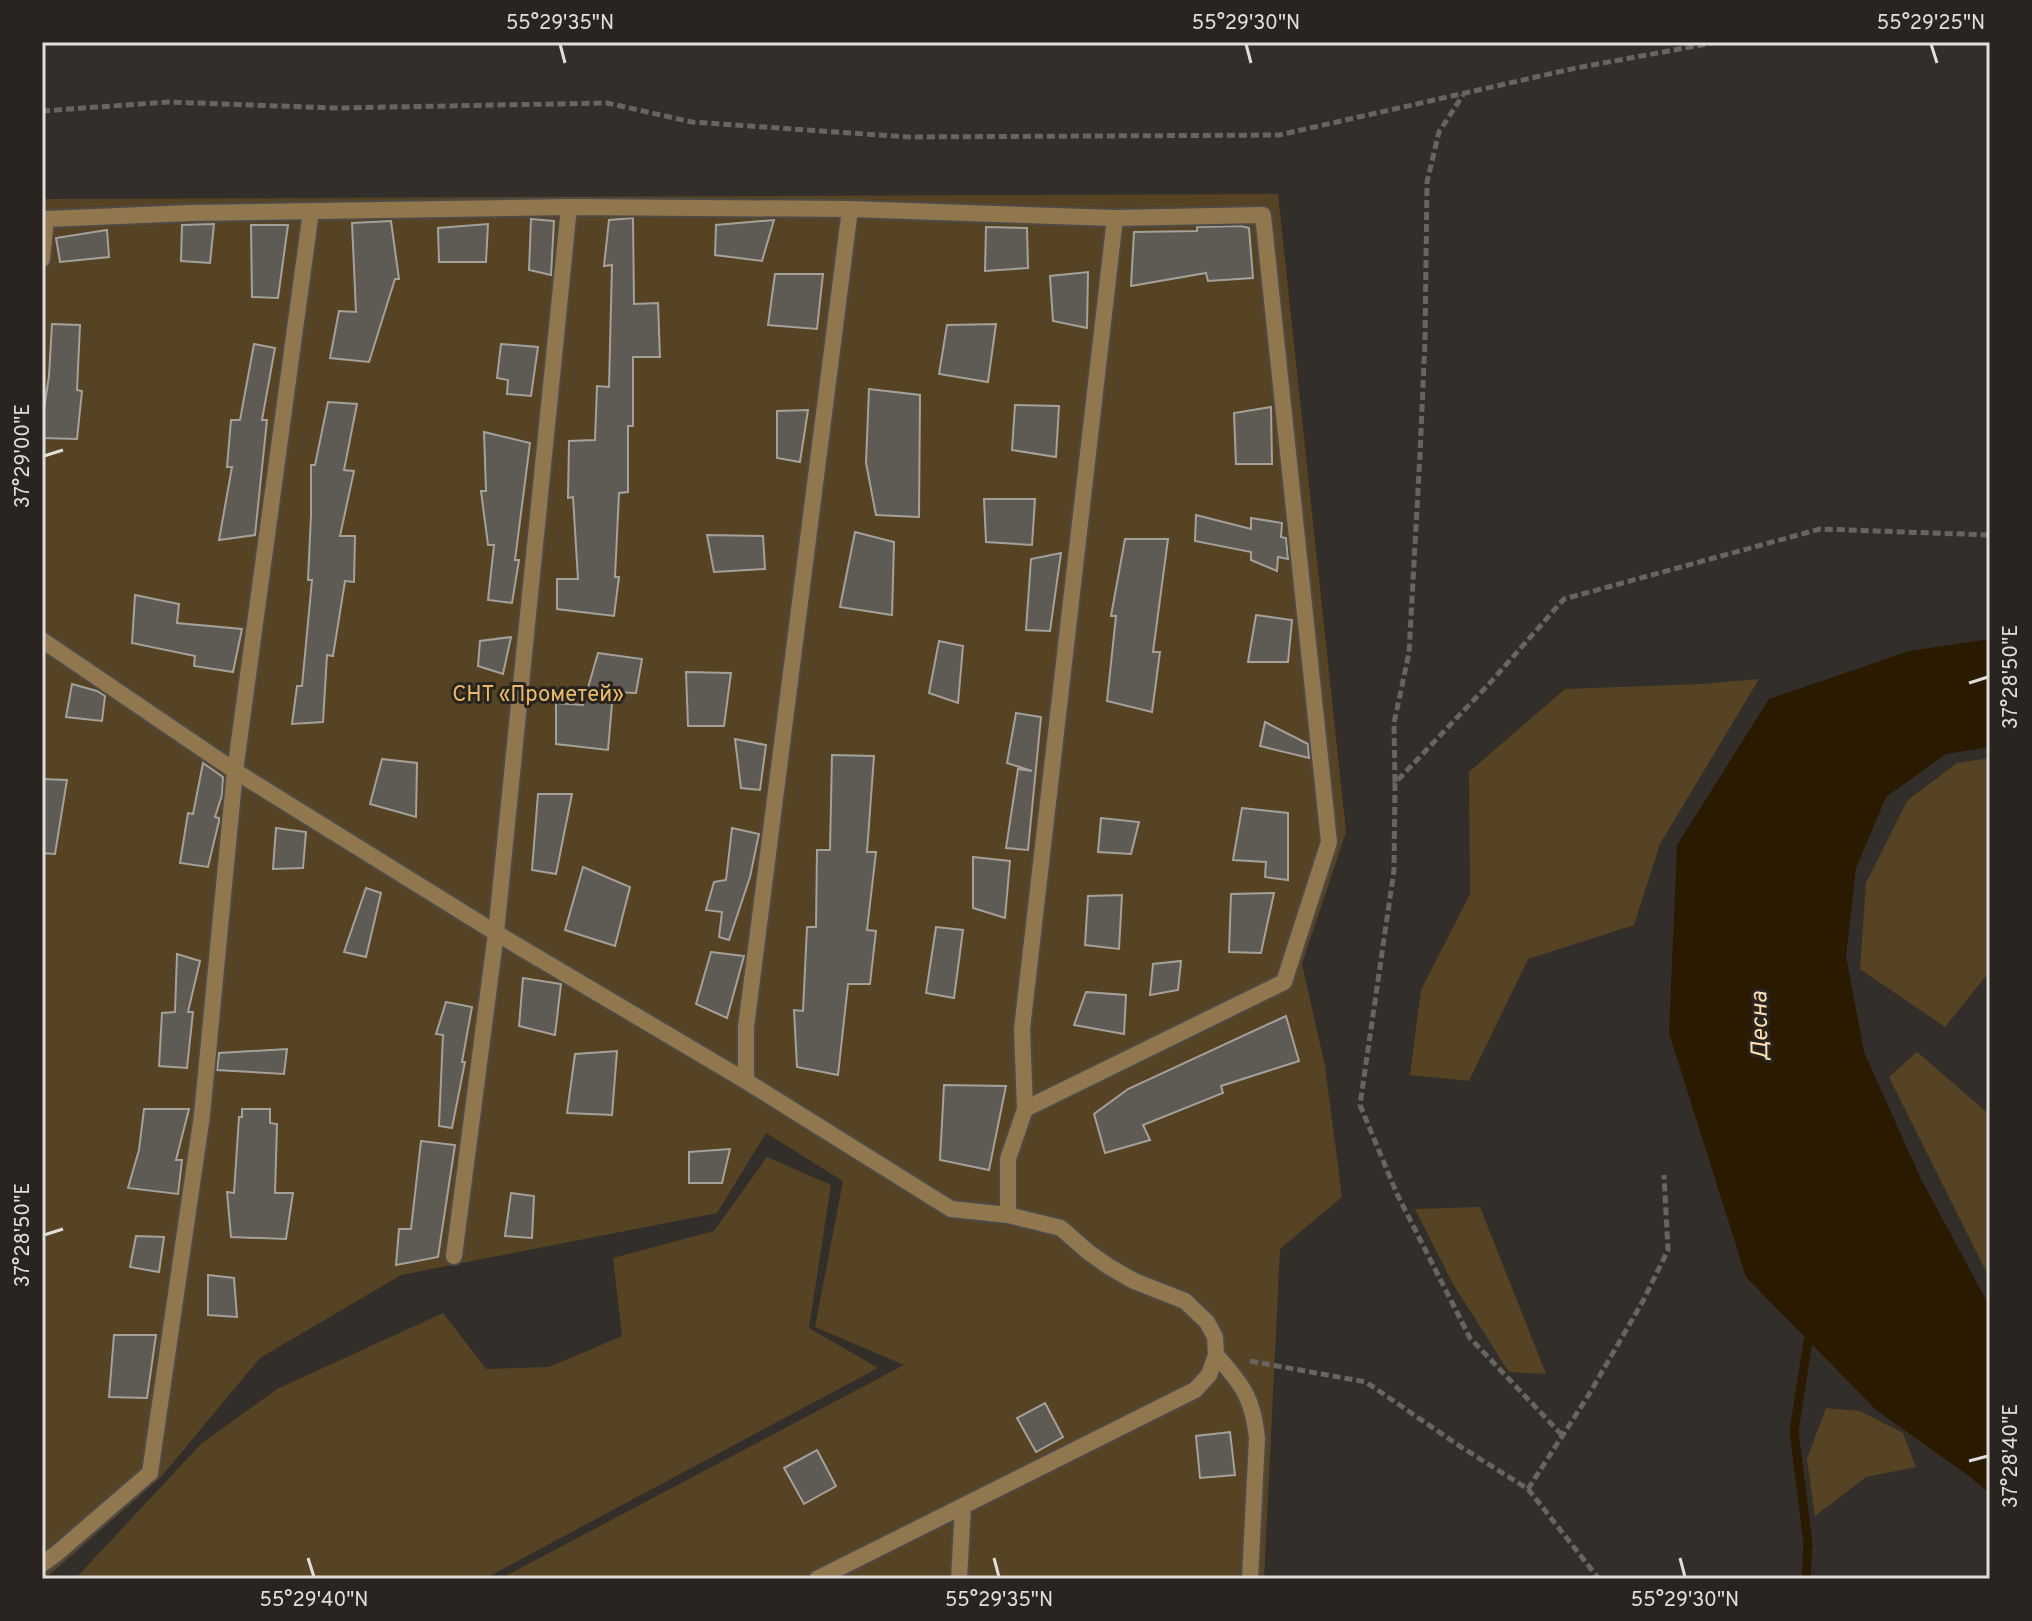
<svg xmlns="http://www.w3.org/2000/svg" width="2032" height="1621" font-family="Overpass,sans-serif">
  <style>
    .green { fill: #564323 }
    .water { fill: #2a1a00 }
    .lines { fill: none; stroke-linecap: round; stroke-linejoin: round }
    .stream { stroke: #2a1a00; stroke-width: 9 }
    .building { fill: #5e5b55; stroke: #a4a19b; stroke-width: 2 }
    .service-casing { stroke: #4e4b46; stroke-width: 20 }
    .minor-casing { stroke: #4e4b46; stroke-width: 20 }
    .path { stroke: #676560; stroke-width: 5; stroke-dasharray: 8 4; stroke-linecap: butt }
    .service { stroke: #90774e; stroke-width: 16 }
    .minor { stroke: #90774e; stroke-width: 16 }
    .ticks { fill: none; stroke: #e0dedb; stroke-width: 3 }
    .labels { text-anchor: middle; stroke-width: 6; stroke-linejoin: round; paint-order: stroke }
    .park-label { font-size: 22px; fill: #ecbb69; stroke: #282521 }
    .water-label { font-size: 24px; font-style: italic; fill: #fcdeaf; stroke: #282521 }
    .neatline { fill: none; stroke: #e0dedb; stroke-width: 3 }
    .ticks-label { font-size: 20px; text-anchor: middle; fill: #e0dedb }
  </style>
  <rect width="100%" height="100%" fill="#322f2a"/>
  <g class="green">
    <path d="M1278,194L1346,832L1302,964L1325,1066L1342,1197L1280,1249L1264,1579H500L904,1365L815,1327L843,1181L766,1133L717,1213L401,1275L260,1358L161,1477L47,1577L46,1579H42V199Z"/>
    <path d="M1759,679L1660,844L1634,925L1528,959L1469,1081L1410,1075L1421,990L1470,894L1469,772L1565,689L1703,684Z"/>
    <path d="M1990,758V971L1945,1027L1860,969L1866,883L1907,801L1957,763Z"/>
    <path d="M1917,1052L1990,1115V1279L1889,1077Z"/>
    <path d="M767,1157L831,1185L809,1328L878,1368L484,1579H75L201,1444L277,1389L443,1313L486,1369L549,1367L622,1336L613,1258L714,1231Z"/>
    <path d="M1480,1207L1546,1374L1509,1372L1453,1284L1415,1209Z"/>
    <path d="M1826,1408L1860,1411L1903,1433L1916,1467L1866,1477L1815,1516L1807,1459Z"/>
  </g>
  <path class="water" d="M1990,639V747L1946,754L1886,797L1856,868L1846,956L1864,1052L1921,1179L1990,1307V1494L1969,1476L1876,1410L1746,1277L1669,1033L1677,845L1769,699L1909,651Z"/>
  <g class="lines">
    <path class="stream" d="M1806,1579L1808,1543L1794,1431L1808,1341"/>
  </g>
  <g class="building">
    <path d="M633,218L634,304L658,303L660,357H633V426H628V492L619,493L615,577H619L614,616L557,609V579H578L573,497L568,498L569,441L595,440L597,386L609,387L612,265L604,266L609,220Z"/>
    <path d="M531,219L554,221L551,275L529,270Z"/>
    <path d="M774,220L762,261L715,255L716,225Z"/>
    <path d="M391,221L399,279H395L369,362L330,358L339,311L356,312L352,223Z"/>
    <path d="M214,224L210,263L181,261L182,225Z"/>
    <path d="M488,224L486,262H439L438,228Z"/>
    <path d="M251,225H288L278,298L252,297Z"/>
    <path d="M1241,226L1249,228L1253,278L1208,281L1206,273L1131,286L1134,232L1197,231V227Z"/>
    <path d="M986,227L1027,228L1028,268L985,271Z"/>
    <path d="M107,230L109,257L60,262L56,238Z"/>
    <path d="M1088,272L1087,328L1053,321L1050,276Z"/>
    <path d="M775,274H823L817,329L768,325Z"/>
    <path d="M52,324L80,325L77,390L82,391L77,439L42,438V422L49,376Z"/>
    <path d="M996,324L988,382L939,374L947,325Z"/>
    <path d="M254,344L275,348L262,420H267L255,535L219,540L232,467H227L231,420H240Z"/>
    <path d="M501,344L538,347L531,396L507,394L508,380L497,378Z"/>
    <path d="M869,389L920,395L919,517L876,515L866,463Z"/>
    <path d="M328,402L357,404L344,470L354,471L340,536H355L354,582L345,581L333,656L327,655L323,722L292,724L297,686H302L312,580H308L311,515V465H315Z"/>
    <path d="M1015,405L1059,406L1056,457L1012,450Z"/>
    <path d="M1271,407L1272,464H1236L1234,413Z"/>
    <path d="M808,410L800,462L777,458V411Z"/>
    <path d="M484,432L530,443L515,560H519L512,603L488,600L494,545H488L481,491H486Z"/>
    <path d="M984,499H1035L1032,545L986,542Z"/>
    <path d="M1196,515L1251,529V518L1282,523L1281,537L1286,538L1288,559L1278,557L1277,571L1251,560V552L1195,541Z"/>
    <path d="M855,532L894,542L892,615L840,607Z"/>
    <path d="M707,535L763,536L765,569L714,572Z"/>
    <path d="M1125,539H1168L1153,652H1160L1152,712L1107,701L1116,616H1111Z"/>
    <path d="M1061,553L1050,631L1026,630L1031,559Z"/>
    <path d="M135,595L179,604L177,623L242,629L233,672L194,666L195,656L132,643Z"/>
    <path d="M1256,615L1292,620L1288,662H1248Z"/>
    <path d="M511,637L503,674L478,666L480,641Z"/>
    <path d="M939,641L963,646L958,703L929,693Z"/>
    <path d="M598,653L642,659L636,693L613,692L608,750L556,744V703L583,705Z"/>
    <path d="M686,672L731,673L724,726H688Z"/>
    <path d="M72,684L97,691L105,696L102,721L66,717Z"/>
    <path d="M1016,713L1041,717L1028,850L1006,848L1018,769L1032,771L1007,763Z"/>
    <path d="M1265,722L1308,744L1309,758L1260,746Z"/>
    <path d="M735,739L766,745L760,790L741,788Z"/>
    <path d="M832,755L874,756L867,852H876L867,930L876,931L870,984H848L838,1075L797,1067L794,1010L803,1011L807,927H816L817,850H830Z"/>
    <path d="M382,759L417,763L416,817L370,804Z"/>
    <path d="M203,763L223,777L222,795L215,817L219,818V821L208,867L180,863L188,813L193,814Z"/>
    <path d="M42,779L67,780L55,854L42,853Z"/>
    <path d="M538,794H572L556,874L532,870Z"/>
    <path d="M1242,808L1288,813V880L1265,877L1266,862L1233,860Z"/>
    <path d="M1101,818L1139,822L1131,854L1098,852Z"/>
    <path d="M276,828L306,832L303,868L273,869Z"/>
    <path d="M732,828L759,834L750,877L729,940L719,937L722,912L706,910L714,882L726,880Z"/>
    <path d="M973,857L1010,861L1005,918L973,908Z"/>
    <path d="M583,867L630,887L615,946L565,930Z"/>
    <path d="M366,888L381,893L366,957L344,952Z"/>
    <path d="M1274,893L1261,953L1229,952L1231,894Z"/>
    <path d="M1122,895L1119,949L1085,945L1088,896Z"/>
    <path d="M936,927L963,930L954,998L926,993Z"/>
    <path d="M711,952L744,956L727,1018L696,1004Z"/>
    <path d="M177,954L200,961L188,1012H193L187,1068L159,1066L162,1013L175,1012Z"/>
    <path d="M1181,961L1178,990L1150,995L1153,964Z"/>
    <path d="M523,978L561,984L555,1035L519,1026Z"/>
    <path d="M1086,992L1126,995L1124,1034L1074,1025Z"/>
    <path d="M446,1002L472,1007L462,1062H465L452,1128L439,1126L443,1035L436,1034Z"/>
    <path d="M1286,1016L1299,1061L1221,1086L1223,1093L1143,1125L1150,1140L1105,1153L1094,1114L1128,1089Z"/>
    <path d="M287,1049L284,1074L217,1070L219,1053Z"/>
    <path d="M617,1051L612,1115L567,1113L575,1054Z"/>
    <path d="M944,1085L1006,1086L989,1170L940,1160Z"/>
    <path d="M144,1109H189L176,1160H182L178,1194L128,1188L139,1150Z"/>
    <path d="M242,1109H270V1123L277,1124L275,1193H293L286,1239L231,1237L227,1192L234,1193L239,1117H242Z"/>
    <path d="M421,1141L455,1145L438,1257L396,1265L399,1229H411Z"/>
    <path d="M730,1149L722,1183H689V1152Z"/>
    <path d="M511,1193L534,1196L532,1238L505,1236Z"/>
    <path d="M136,1236L164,1237L159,1272L130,1267Z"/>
    <path d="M208,1275L234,1278L237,1317L208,1315Z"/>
    <path d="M114,1335H156L147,1398L109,1397Z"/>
    <path d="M1045,1403L1063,1437L1036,1452L1017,1418Z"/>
    <path d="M1230,1432L1235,1475L1200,1478L1196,1436Z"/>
    <path d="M817,1450L836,1486L804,1504L784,1468Z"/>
  </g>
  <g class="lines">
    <defs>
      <g id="service">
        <path d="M1216,1355C1242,1384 1253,1398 1257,1438L1250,1579"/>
        <path d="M959,1579L963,1506"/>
      </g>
      <g id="minor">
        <path d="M42,219H46L42,259"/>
        <path d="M46,219L191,213L569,207L850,209L1115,218L1263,215L1329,842L1284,982L1025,1109L1008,1159V1215"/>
        <path d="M42,640L235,771L496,933L746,1081L951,1209L1008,1215L1061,1228L1087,1251L1108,1266L1134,1281L1185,1301L1207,1322L1215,1337L1216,1355L1209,1375L1195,1390L817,1579"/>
        <path d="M746,1081V1027L850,209"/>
        <path d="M1025,1109L1022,1029L1115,218"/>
        <path d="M454,1256L496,933L569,207"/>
        <path d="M42,1564L56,1554L150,1473L202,1115L235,771L311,211"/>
      </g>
    </defs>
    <use href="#service" class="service-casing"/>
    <use href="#minor" class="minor-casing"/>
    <g class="path">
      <path d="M42,111L168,102L336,108L607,103L692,122L908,137L1279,135L1576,68L1712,43L1740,42"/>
      <path d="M1395,782L1394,723L1409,653L1420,454L1425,341L1427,182L1439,132L1463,95"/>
      <path d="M1250,1361L1366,1382L1461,1447L1528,1489L1599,1579"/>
      <path d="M1562,1435L1470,1338L1397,1194L1360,1105L1394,870L1395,783L1488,685L1564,599L1820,529L1990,535"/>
      <path d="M1528,1489L1588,1396L1643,1301L1668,1250L1664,1175"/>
    </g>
    <use href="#service" class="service"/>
    <use href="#minor" class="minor"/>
  </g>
  <path class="ticks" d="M560,44L565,63M1246,44L1251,63M1931,44L1937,63M44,456L63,450M1969,683L1988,677M44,1235L63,1229M1969,1461L1988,1456M308,1558L314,1577M994,1558L999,1577M1680,1558L1685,1577"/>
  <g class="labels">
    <g class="park-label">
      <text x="538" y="701">СНТ «Прометей»</text>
    </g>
    <g class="water-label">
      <text transform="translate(1759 1026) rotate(-91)" y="8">Десна</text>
    </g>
  </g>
  <rect width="2032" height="1621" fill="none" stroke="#282521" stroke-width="88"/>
  <rect x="44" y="44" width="1944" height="1533" class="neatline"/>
  <g class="ticks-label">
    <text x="560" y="29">55°29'35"N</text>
    <text x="1246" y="29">55°29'30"N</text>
    <text x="1931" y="29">55°29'25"N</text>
    <text transform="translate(22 456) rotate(-90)" y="7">37°29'00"E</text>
    <text transform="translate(2010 677) rotate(-90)" y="7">37°28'50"E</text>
    <text transform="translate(22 1235) rotate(-90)" y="7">37°28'50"E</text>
    <text transform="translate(2010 1456) rotate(-90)" y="7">37°28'40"E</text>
    <text x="314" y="1606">55°29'40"N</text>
    <text x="999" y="1606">55°29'35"N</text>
    <text x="1685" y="1606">55°29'30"N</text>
  </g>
</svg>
